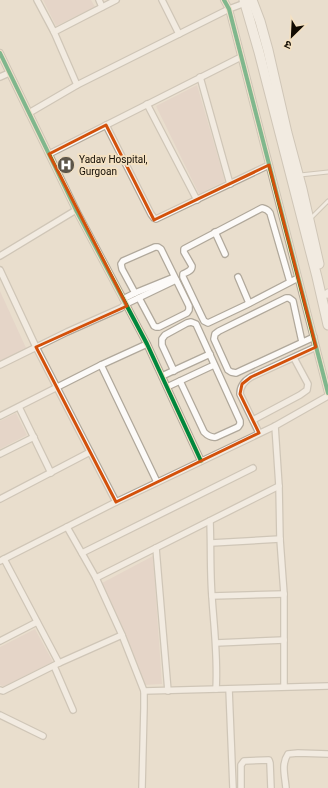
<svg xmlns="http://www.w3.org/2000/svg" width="328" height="788" font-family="Roboto,'Noto Sans Devanagari',sans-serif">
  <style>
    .green { fill: #e0cbc1 }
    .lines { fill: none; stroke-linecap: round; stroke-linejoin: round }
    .service-casing { stroke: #b0a89b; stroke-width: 5 }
    .minor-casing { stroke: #b0a89b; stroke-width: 8 }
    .tertiary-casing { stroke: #b0a89b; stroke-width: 9 }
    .trunk-casing { stroke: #b0a89b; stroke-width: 11 }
    .service { stroke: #fcfaf8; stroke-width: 3 }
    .minor { stroke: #fcfaf8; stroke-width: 5.5 }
    .tertiary { stroke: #fcfaf8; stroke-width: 7 }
    .trunk { stroke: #fcfaf8; stroke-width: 9 }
    .cycleway-casing { stroke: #f4e1c2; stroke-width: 6 }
    .cycleway { stroke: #00873e; stroke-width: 4 }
    .marked { fill: none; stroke: #d3510b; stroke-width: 3; stroke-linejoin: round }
    .labels { text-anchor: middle; stroke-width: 4; stroke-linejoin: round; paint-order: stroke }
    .poi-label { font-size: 10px; fill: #120c03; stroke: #f4e1c2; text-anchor: start }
  </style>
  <rect width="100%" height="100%" fill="#e9decd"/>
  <g class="green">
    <path d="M43,0H91L95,7L56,26Z"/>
    <path d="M197,85L225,181L199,194L156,106Z"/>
    <path d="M0,291L27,350L0,363Z"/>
    <path d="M16,413L27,435L0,449V421Z"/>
    <path d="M153,556L162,684L144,685L131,649L102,583Z"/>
    <path d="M35,629L53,662L4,687L0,685V647Z"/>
  </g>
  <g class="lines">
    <defs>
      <g id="service">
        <path d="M300,175L328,172"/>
        <path d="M311,218L328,201"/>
      </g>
      <g id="minor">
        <path d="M37,0L54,32L77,85"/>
        <path d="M99,0L102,7"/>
        <path d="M162,0L179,34"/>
        <path d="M224,0L229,9L328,393"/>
        <path d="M54,32L116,0"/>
        <path d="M0,53L76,210L147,344L201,461"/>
        <path d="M0,77L9,73"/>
        <path d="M200,77L230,184"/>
        <path d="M147,104L197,200"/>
        <path d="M29,113L77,85L229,9L245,3"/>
        <path d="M106,125L151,214L154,218L156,219L269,165"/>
        <path d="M49,154L241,57"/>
        <path d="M215,232L225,254"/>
        <path d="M0,256L76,210"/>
        <path d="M0,270L36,347L116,502"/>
        <path d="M238,277L249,303"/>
        <path d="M290,282L270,213C268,210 266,209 262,208L184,249V252L192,266C192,271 187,272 183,274V277L202,317L204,321L208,323L246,305L298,278"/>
        <path d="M135,293L122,269L121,264L123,261L155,247H158L161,249L189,306V310L187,313L159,327H156L154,326L139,298"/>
        <path d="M123,299L135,293L172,278"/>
        <path d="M302,342L293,301L289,298H286L219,331L215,334L214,339L228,370L231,372L236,373L314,337"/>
        <path d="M0,365L67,332L121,308L126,304L176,280"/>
        <path d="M101,365L157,482"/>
        <path d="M174,371L162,345V339L165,335L187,323L191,322L196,324L240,421V424L238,427L216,437C211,438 208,436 204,432L180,381"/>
        <path d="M162,376L210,354"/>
        <path d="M167,387L214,365"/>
        <path d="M19,407L51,473"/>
        <path d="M0,416L101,365L147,344"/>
        <path d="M253,420L300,395L307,390L308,384L294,358"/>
        <path d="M275,426L279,486L280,539L284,594V686"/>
        <path d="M259,433L240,394C240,386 244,381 251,377L316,347"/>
        <path d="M0,454L34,437"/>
        <path d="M0,499L90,452"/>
        <path d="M210,521C211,546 210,572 212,597C214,628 218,658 216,689"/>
        <path d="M67,527L96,578L122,635L144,691V708L142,788"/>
        <path d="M211,543L280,539"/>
        <path d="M156,548L168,691"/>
        <path d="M82,553L253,468"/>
        <path d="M4,559L59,663"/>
        <path d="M0,561L116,502L275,426L328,396"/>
        <path d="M96,578L279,486"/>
        <path d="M212,596L284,594"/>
        <path d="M0,641L37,622"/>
        <path d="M216,643L284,640"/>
        <path d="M54,666L73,710"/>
        <path d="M229,689L233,788"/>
        <path d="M0,690L3,691L59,663L122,635"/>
        <path d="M144,691L328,686"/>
        <path d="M0,715L43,736"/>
        <path d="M241,788V765L244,761L269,760L270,763L271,788"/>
        <path d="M286,788C285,776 281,764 288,754L298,753L328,754"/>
      </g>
      <path id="tertiary" d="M327,294L328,293"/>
      <g id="trunk">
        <path d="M244,0L259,52L317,277L328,325"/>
        <path d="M252,0L260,21L268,50L287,133L302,189L319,264"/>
      </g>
    </defs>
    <use href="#service" class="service-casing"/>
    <use href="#minor" class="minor-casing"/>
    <use href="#tertiary" class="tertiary-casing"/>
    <use href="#trunk" class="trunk-casing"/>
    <use href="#service" class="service"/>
    <use href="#minor" class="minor"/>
    <use href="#tertiary" class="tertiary"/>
    <use href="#trunk" class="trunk"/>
    <defs>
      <g id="cycleway">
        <path d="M224,0L229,9L328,393"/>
        <path d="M0,53L76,210L147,344L201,461"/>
      </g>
    </defs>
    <use href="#cycleway" class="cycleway-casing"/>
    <use href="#cycleway" class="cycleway"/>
  </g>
  <path d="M0 0H328V788H0ZM106,125L154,220L269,165L316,347L251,377L242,384L240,394L259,433L116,502L36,347L127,306L49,154Z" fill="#e9decd" fill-opacity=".55" fill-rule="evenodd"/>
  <path class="marked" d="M106,125L154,220L269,165L316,347L251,377L242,384L240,394L259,433L116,502L36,347L127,306L49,154Z"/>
  <defs>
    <symbol id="hospital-disc" viewBox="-11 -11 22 22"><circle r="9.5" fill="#5d564a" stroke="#f4e1c2"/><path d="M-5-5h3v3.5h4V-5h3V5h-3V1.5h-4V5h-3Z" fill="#fff"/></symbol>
  </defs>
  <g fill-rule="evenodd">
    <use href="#hospital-disc" x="56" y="155" width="20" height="20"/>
  </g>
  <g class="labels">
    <g class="poi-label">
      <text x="79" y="163">Yadav Hospital,<tspan x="79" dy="12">Gurgoan</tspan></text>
    </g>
  </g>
  <g transform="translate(292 36) rotate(204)" stroke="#f4e1c2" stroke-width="3" paint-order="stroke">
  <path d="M0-3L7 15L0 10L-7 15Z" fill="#120c03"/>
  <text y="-6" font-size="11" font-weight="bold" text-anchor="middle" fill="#120c03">उ</text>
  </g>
</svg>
